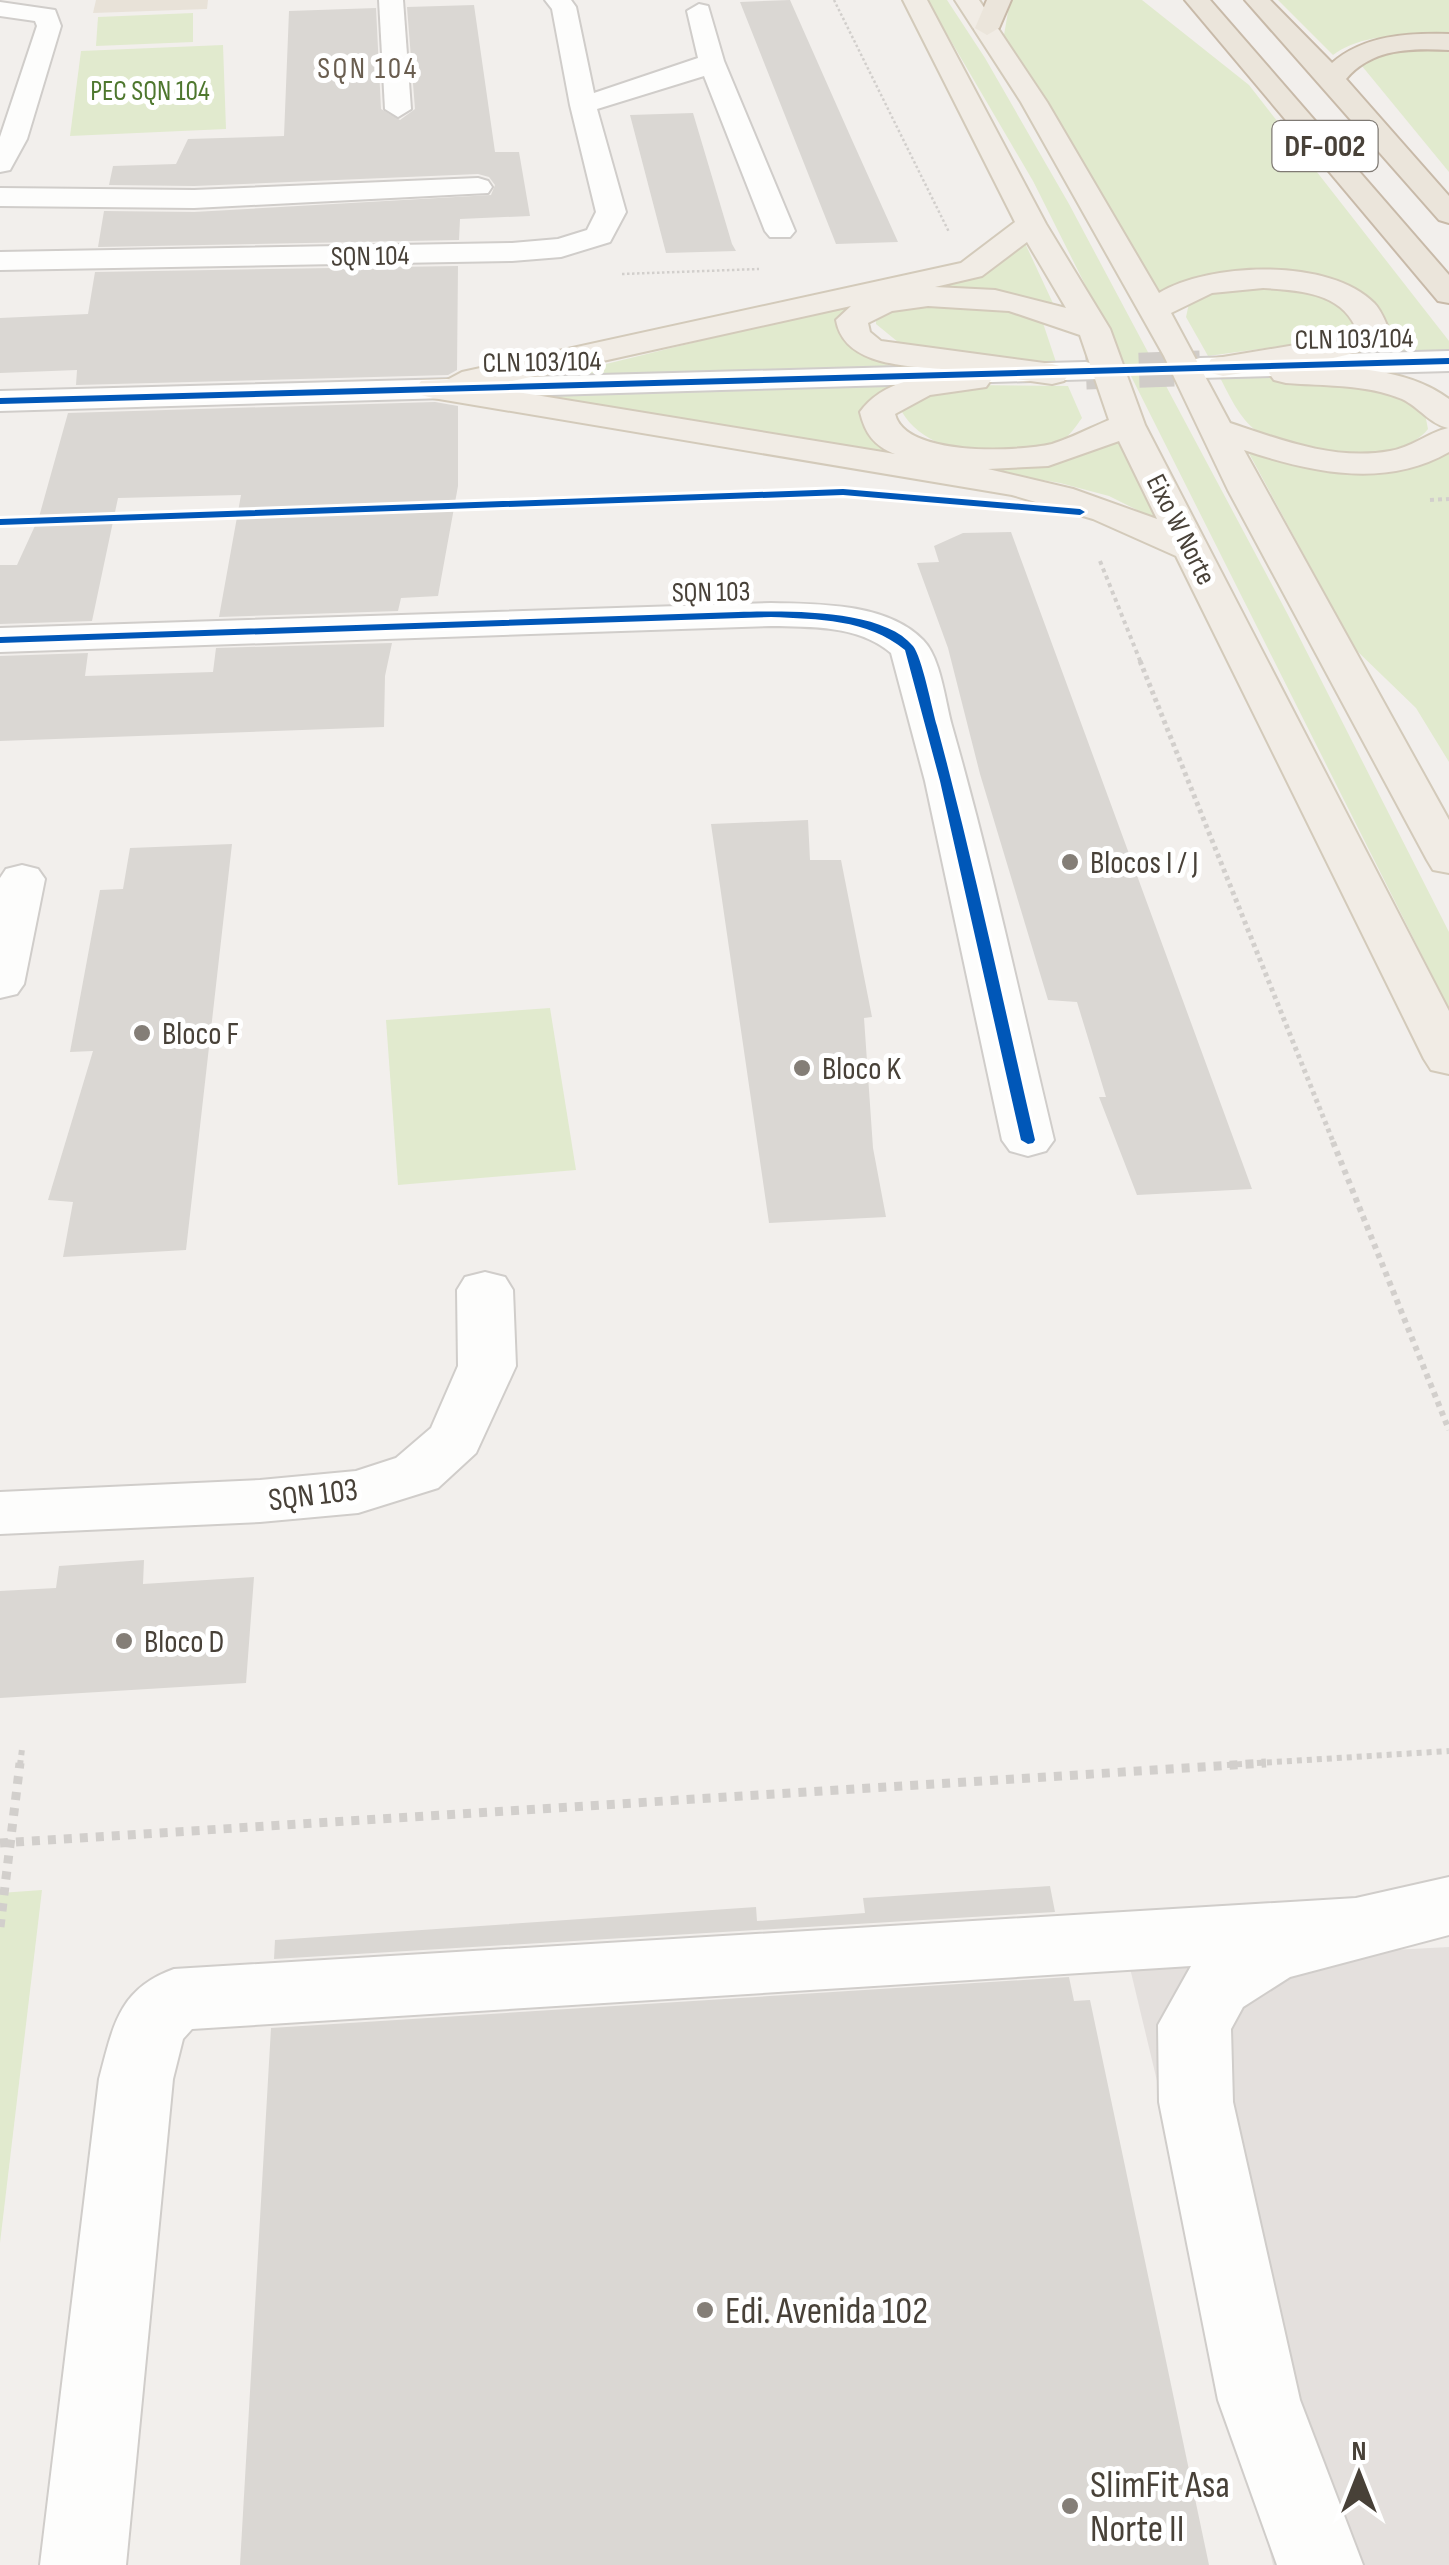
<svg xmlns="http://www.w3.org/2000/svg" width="1449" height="2565" font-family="'Sofia Sans Condensed',sans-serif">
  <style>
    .education { fill: #e8e2d8 }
    .green { fill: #e1eace }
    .parking { fill: #e4e0dd }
    .building { fill: #dad7d3 }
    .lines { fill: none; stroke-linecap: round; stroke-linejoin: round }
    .minor-tunnel { stroke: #d0ccc8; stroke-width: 35; stroke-dasharray: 35 18; stroke-linecap: butt }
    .minor-casing { stroke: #d0cdca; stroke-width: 4 }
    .major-casing { stroke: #d3caba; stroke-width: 4 }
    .highway-casing { stroke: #c8baa9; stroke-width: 4 }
    .path-far4 { stroke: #d2cfcc; stroke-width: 2.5; stroke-dasharray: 2.5 2.5; stroke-linecap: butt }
    .path-far3 { stroke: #d2cfcc; stroke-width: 4; stroke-dasharray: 4 4; stroke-linecap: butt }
    .path-far2 { stroke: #d2cfcc; stroke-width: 5; stroke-dasharray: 4 4; stroke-linecap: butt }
    .path-far1 { stroke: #d2cfcc; stroke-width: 6; stroke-dasharray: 5 5; stroke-linecap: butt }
    .path { stroke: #d2cfcc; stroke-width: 9; stroke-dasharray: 8 8; stroke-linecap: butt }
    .minor { fill: #fdfdfc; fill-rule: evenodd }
    .major { fill: #f1ece5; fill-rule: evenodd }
    .highway { fill: #ebe5db; fill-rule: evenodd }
    .cycleway-casing { stroke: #fff; stroke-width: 6 }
    .cycleway { fill: #0057b8; fill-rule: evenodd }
    .poi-dot { fill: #847e77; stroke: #fff; stroke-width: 4 }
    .labels { text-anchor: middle; stroke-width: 10; stroke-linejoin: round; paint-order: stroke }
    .far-park-label { font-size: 28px; fill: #4e772e; stroke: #fff }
    .far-street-label { font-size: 28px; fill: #484138; stroke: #fff }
    .far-neighbourhood-label { font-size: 30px; letter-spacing: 2.5px; fill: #6a5e50; stroke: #fff }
    .shield { fill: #fff; stroke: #7f7a74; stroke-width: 2.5 }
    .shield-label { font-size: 30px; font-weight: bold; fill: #484138 }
    .poi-label { font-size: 32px; fill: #484138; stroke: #fff; text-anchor: start }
    .street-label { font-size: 32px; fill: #484138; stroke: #fff }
    .near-poi-label { font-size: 38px; fill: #484138; stroke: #fff; text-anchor: start }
  </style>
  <rect width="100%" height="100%" fill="#f2efec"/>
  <path class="education" d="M96,0H208L207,9L93,13Z"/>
  <g class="green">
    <path d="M927,0H947L985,58L1069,204L1287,613L1449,932V1009L1033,181Z"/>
    <path d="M1010,0H1142L1249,85L1449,341V350L1340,354L1375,337L1315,280L1160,295L1004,35Z"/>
    <path d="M1278,0H1449V36C1412,35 1364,32 1333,55Z"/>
    <path d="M193,13V42L96,46L98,17Z"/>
    <path d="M223,45L226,129L70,136L81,51Z"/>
    <path d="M1449,45V172L1362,66V60L1371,55Z"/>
    <path d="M1024,241L1058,314L935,293L839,323L838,331L852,347L894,368L549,378L879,297Z"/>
    <path d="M1283,285L1347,303L1356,322L1338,338L1208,356L1186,317L1190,299L1203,292Z"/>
    <path d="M919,304C962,306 1003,306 1043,323L1056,362L917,351L898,342L876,324V317L887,309Z"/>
    <path d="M1218,374L1335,382L1396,394L1425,414L1428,429C1399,467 1293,455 1258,432C1239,419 1229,394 1218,374Z"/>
    <path d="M918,382L868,425C952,451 1036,499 1115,434L1157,520L1109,496L1060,483L537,394Z"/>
    <path d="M966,385L1068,386L1082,418C1076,426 1069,437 1061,441C1016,464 929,459 902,412L901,404L913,395Z"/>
    <path d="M1449,445V762L1416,708L1355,649L1245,446L1317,465Z"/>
    <path d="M550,1008L576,1170L398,1185L386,1020Z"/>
    <path d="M42,1890L0,2243V1893Z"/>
  </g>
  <path class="parking" d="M1449,1947V2565H1273L1129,1964Z"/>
  <g class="building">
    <path d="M790,0L852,140L898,242L836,244L740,2Z"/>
    <path d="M474,5L495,152H519L530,216L460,219L459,240L98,247L104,211L194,212L491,195L495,185L489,177L478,174L194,186L109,185L113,166L176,164L188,139L284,136L289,11L376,8L381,109L400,120L415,109L407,7Z"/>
    <path d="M693,113L732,244L736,251L666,253L630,115Z"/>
    <path d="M458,266L457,370L448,375L76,385L77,370L0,373V318L88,314L95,272Z"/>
    <path d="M435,402L458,406V486L438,596L401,598L398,611L219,617L241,495L118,498L92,621L0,624V565H17L39,517L68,413Z"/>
    <path d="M1011,532L1252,1189L1137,1195L1099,1097H1106L1077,1002L1048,1000L980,774L948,648L917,563L939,562L934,546L963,533Z"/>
    <path d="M392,643L385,676L384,727L0,741V656L88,653L85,676L213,672L216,648Z"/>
    <path d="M808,820L810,860H841L872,1017L864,1018L873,1148L886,1217L769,1223L711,824Z"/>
    <path d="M232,844L186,1250L63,1257L73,1202L48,1200L93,1051L70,1052L100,890L123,889L130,848Z"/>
    <path d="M144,1560L143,1584L254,1577L246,1683L0,1698V1591L56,1588L59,1566Z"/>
    <path d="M1050,1886L1055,1912L274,1959L275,1940L756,1907L757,1921L865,1913L863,1898Z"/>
    <path d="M1069,1977L1074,2001L1090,2000L1209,2565H240L271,2028Z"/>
  </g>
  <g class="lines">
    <path class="minor-tunnel" d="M1086,372L1200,368"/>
    <defs>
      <g id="minor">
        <path d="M379,0H403L411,109L398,117L385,109Z"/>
        <path d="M545,0H571L576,7L594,93L698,58L687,11L699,4L708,6L724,61L795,231L790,237H770L765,231L704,76L597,109L626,212L610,242L561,257L512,261L0,270V252L512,243L558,239L587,230L596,212L570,105L552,9Z"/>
        <path d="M0,2L55,10L61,26L27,139L10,170L0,172V137L37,26L35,21L0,16Z"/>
        <path d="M478,178L488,181L492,187L488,193L194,208L0,206V188L194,190Z"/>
        <path d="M1449,351V371L1200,378L1188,375L1184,368L1188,361L1200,358Z"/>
        <path d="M1086,362L1098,365L1103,372L1098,379L0,411V391Z"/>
        <path d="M771,603C819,604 887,603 923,640C941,658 945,701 952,726C991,862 1021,1002 1054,1140L1046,1151L1028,1156L1010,1151L1002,1140L925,781L891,653C858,625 812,627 771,626L0,652V628Z"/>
        <path d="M22,865L38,869L45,879L24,984L17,994L0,998V878L6,869Z"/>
        <path d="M485,1272L505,1277L513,1290L516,1366L476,1453L438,1488L358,1513L260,1522L0,1534V1492L260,1480L356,1471L396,1458L431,1428L458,1366L457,1290L465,1277Z"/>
        <path d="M1449,1877V1935L1290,1977L1243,2007L1231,2029L1233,2102L1300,2400L1363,2565H1277L1218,2400L1159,2102L1158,2025L1191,1966L192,2029L183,2039L173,2079L126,2565H40L99,2079C113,2027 118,1989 174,1969L1356,1898Z"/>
      </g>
      <g id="major">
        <path d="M903,0H927L1046,224L1110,329L1145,425L1449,1011V1074L1431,1070L1424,1059L1176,556L1093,519L1012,495L433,398L421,395L416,388L421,381L447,380L462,372L961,263L1015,222ZM1027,242L1066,308L995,290L935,287L982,276ZM851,306L836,320C845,371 919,365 961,371C925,375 882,381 860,412C865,433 874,446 895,454L486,387ZM928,306L1009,311L1080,335L1109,420C1090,428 1071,438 1052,444C1017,452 905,457 895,414L930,395L986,387L991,380L987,375L1052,384L1064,381L1069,374L1064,367L1052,364L881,341L870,332L868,323L892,311ZM1119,441L1157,519L1073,489L988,469L1048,466Z"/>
        <path d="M955,0H979L1047,102L1159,293C1210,262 1330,258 1374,303C1381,310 1385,321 1389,330C1370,356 1325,359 1296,364C1347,368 1406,367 1449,399V452C1385,489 1310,472 1244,450L1449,820V873L1433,870L1427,860L1228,490L1164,356L1021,102ZM1263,288C1297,290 1339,292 1355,326L1331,339L1211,359L1207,366L1211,373L1223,376L1273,368L1269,373L1274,380L1286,383C1324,386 1367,384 1402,399C1419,407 1430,424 1448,428C1427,433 1411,448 1390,451C1335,461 1281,440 1230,423L1171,313L1212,293Z"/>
      </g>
      <g id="highway">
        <path d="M987,0H1011L999,28L987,35L975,28Z"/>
        <path d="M1185,0H1210L1449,275V303L1438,301Z"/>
        <path d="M1245,0H1270L1332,63C1364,35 1408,33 1449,34V50C1412,48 1372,48 1346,79L1449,196V223L1439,220Z"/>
      </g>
    </defs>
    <use href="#minor" class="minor-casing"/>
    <use href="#major" class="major-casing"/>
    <use href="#highway" class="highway-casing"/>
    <g class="path-far4">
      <path d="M834,0L949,232"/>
      <path d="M622,274L759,269"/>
    </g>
    <g class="path-far3">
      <path d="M1430,500L1449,499"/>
      <path d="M1100,561L1141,663"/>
    </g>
    <path class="path-far2" d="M1140,661L1334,1144"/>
    <g class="path-far1">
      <path d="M1333,1142L1449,1430"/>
      <path d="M20,1765L22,1749"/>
      <path d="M1227,1765L1449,1751"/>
    </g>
    <g class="path">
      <path d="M0,1843L1266,1763"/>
      <path d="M0,1927L20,1763"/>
    </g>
    <use href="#minor" class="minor"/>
    <use href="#major" class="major"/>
    <use href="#highway" class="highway"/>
    <defs>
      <g id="cycleway">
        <path d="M1449,358V364L0,404V398Z"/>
        <path d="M843,489L1080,509L1085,512L1080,515L843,495L0,525V519Z"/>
        <path d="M738,612C784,611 882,608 913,646C922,657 932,709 937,726C974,863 1003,1002 1035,1140L1033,1143L1028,1144L1021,1140L940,781L905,650C867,619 818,619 771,617L0,643V637Z"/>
      </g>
    </defs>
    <use href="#cycleway" class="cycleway-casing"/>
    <use href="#cycleway" class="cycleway"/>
  </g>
  <g class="poi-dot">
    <circle cx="1070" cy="862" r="10"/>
    <circle cx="142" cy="1033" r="10"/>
    <circle cx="802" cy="1068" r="10"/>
    <circle cx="124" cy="1641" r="10"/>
    <circle cx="705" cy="2310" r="10"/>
    <circle cx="1070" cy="2506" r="10"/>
  </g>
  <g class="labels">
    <g class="far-park-label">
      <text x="150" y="100">PEC SQN 104</text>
    </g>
    <g class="far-street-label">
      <text transform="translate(370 255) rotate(-1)" y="10">SQN 104</text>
      <text transform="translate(1354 338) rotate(-1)" y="10">CLN 103/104</text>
      <text transform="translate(542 361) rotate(-1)" y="10">CLN 103/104</text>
      <text transform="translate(1182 529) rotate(63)" y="10">Eixo W Norte</text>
      <text transform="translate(711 591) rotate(-1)" y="10">SQN 103</text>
    </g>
    <g class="far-neighbourhood-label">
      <text x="368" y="78">SQN 104</text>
    </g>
    <rect class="shield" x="1272.5" y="121" width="105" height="50" rx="8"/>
    <g class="shield-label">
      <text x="1325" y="156">DF-002</text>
    </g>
    <g class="poi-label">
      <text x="1090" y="873">Blocos I / J</text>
      <text x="162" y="1044">Bloco F</text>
      <text x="822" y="1079">Bloco K</text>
      <text x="144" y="1652">Bloco D</text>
    </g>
    <g class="street-label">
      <text transform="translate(313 1494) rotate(-7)" y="11">SQN 103</text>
    </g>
    <g class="near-poi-label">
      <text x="725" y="2323">Edi. Avenida 102</text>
      <text x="1090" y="2497">SlimFit Asa<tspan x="1090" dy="44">Norte II</tspan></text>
    </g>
  </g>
  <g transform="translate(1359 2475)" stroke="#ffffff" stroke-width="8" paint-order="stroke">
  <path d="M0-8L18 38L0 25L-18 38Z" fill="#484138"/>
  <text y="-15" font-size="28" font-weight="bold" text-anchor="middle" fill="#484138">N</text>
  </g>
</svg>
